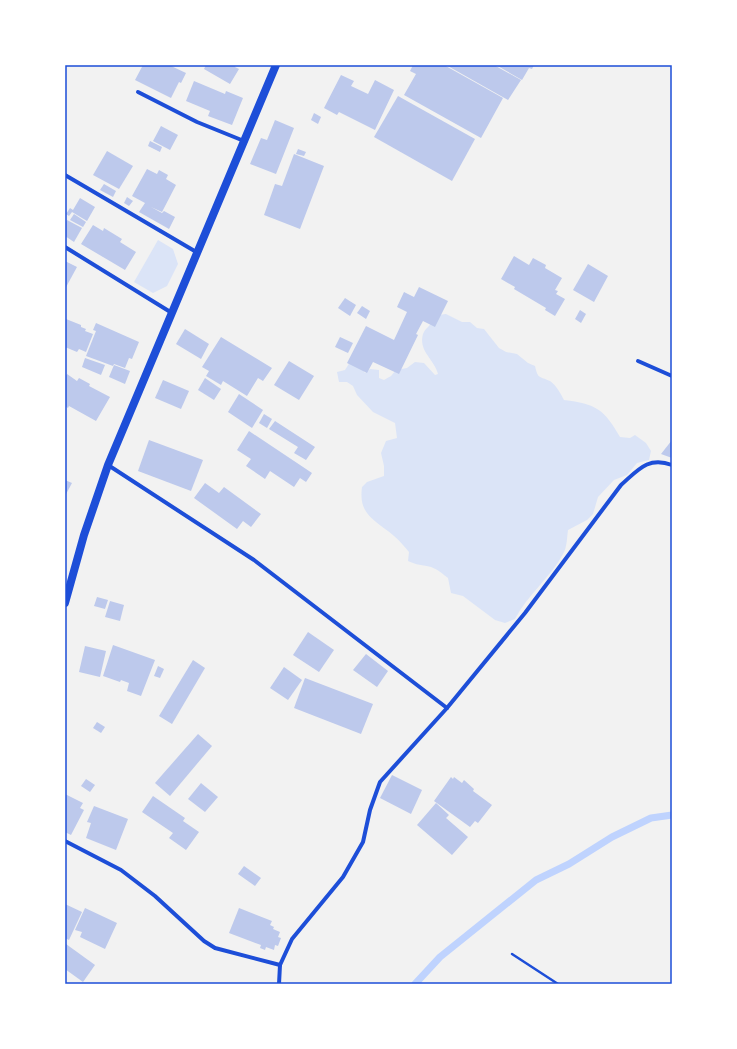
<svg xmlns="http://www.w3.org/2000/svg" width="737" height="1049" font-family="Helvetica,sans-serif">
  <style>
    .green { fill: #dbe4f7 }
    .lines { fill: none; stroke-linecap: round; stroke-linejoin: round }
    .stream { stroke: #bfd3fe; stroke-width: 7 }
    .building { fill: #bdc9ec }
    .path { stroke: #1d4ed8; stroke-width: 2.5 }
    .minor { stroke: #1d4ed8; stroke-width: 4 }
    .secondary { stroke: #1d4ed8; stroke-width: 8 }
    .neatline { fill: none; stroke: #1d4ed8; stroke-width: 1.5 }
  </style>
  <rect width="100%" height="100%" fill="#f2f2f2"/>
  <g class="green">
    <path d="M158,240L173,249L178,264L167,286L153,293L134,282Z"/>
    <path d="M446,314L462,322H470L477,328L484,329L499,348L506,352L517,354L528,363L535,366C538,379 539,376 550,381C556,385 561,394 564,400C596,404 604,409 620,437L630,438L635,435L646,443L651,451L649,460L637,463L627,475L614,480L598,497L593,514L587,520L568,530C567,537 567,548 563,554C551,577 527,595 515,619L505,623L495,620L463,596L451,593L448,578C443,574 437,569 431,567C423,565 416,565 408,561L409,552C404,546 400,541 394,536C376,520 358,516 362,487L367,482L384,476V466L381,453L386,441L397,438L395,423L373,412L357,395L353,386L347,382H339L337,372L345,370L350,362L361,367L365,373L370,369L379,370V378L384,380L391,376L396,370L407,368L415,362L424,363L435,375L438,374C434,359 418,351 423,334C425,328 431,326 433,319L439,315Z"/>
  </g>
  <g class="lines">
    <path class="stream" d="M415,984L440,957L536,880L569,864L612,837L651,818L672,815"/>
  </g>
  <g class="building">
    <path d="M143,65H169L186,73L181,83L179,82L171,98L135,80Z"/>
    <path d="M206,65H236L235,67L239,69L230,84L204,69Z"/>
    <path d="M413,65H444L503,98L481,138L404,95L416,74L410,71Z"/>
    <path d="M446,65H494L521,80L508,100Z"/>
    <path d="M496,65H534L532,69L529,68L522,80Z"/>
    <path d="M341,75L354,81L351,86L368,94L375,80L394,90L375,130L339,112L337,115L324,108Z"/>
    <path d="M194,81L225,94L226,91L243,98L232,125L208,116L210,111L186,101Z"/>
    <path d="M398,96L475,139L452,181L374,137Z"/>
    <path d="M314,113L321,117L318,124L311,120Z"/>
    <path d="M275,120L294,128L276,174L250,164L261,138L267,140Z"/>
    <path d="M161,126L178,135L170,150L153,141Z"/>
    <path d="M150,141L162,147L160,152L148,146Z"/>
    <path d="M298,149L306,152L304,156L296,154Z"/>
    <path d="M107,151L133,166L119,189L93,175Z"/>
    <path d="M294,154L324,166L300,229L264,215L275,184L282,186Z"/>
    <path d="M147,169L157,174L159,170L168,175L166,179L176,185L162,212L151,207L162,213L164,211L175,217L169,229L139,212L145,203L132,196Z"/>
    <path d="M104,184L116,191L113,197L100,190Z"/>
    <path d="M127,197L133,201L129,206L124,203Z"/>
    <path d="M80,198L95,207L87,221L72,212L69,216L66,214L70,208L73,210Z"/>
    <path d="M74,214L86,222L83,227L70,220Z"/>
    <path d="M67,220L82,228L74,242L65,236V224Z"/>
    <path d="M93,225L103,231L104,228L122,239L120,242L136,252L125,270L81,244Z"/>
    <path d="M514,256L529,265L533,258L546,265L545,268L562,278L555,290L558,291L556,294L565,299L555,316L545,310L546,308L514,289L515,287L501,279Z"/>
    <path d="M65,261L77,267L65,289Z"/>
    <path d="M588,264L608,276L594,302L573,290Z"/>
    <path d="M419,287L448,301L435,327L423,321L416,334L418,335L399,374L373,362L367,373L347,363L366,326L394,340L407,312L397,307L404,292L414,297Z"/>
    <path d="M345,298L356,305L350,316L338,308Z"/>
    <path d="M362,306L370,311L366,319L357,313Z"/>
    <path d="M580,310L586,314L581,323L575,319Z"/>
    <path d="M66,319L81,325V327L86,329L85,331L93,334L86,352L79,349L77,352L65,347Z"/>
    <path d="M96,323L139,342L132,359L129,358L125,368L114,364L113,366L86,356L96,331L93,330Z"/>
    <path d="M185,329L209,344L201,359L176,344Z"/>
    <path d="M221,337L272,368L263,381L258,378L247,396L223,381L221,385L206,376L209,371L202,367Z"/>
    <path d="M340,337L353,343L348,353L335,347Z"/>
    <path d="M85,358L105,365L101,375L82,367Z"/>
    <path d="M289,361L314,376L299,400L274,385Z"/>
    <path d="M114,365L130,371L125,384L109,377Z"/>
    <path d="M67,374L77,381L79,378L90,384L89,386L110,397L96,421L69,406L68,408L65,406V377Z"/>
    <path d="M205,378L221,389L214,400L198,390Z"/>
    <path d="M163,380L189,391L181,409L155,398Z"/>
    <path d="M239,394L263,410L252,428L228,412Z"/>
    <path d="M264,414L272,419L267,428L259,423Z"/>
    <path d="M275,421L315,447L306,460L294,453L298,447L269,429Z"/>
    <path d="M249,431L312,473L306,482L300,478L294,487L270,471L265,479L246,466L251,459L237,450Z"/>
    <path d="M149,440L203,460L191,491L138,471Z"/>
    <path d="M672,440V458L661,454Z"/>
    <path d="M65,480L72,483L65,496Z"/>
    <path d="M205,483L219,493L224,487L261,514L251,527L243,521L237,529L194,498Z"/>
    <path d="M97,597L108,600L105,609L94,606Z"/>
    <path d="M110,601L124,605L120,621L105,617Z"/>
    <path d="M308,632L334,650L319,672L293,655Z"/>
    <path d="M113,645L155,660L141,696L127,691L129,683L121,680L120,682L103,676Z"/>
    <path d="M85,646L106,651L100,677L79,672Z"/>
    <path d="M366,654L388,671L377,687L353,670Z"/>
    <path d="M193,660L205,668L172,724L159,716Z"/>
    <path d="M158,666L164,669L160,678L154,676Z"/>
    <path d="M284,667L302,680L288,700L270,688Z"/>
    <path d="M305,678L373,704L361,734L294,708Z"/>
    <path d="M97,722L105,727L101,733L93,728Z"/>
    <path d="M198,734L212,746L170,796L155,783Z"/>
    <path d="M392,775L422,790L411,814L380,798Z"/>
    <path d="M451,777L453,779L454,777L462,783L464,780L474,789L473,791L492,805L478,823L475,821L470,827L434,801Z"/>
    <path d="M86,779L95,785L90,792L81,786Z"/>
    <path d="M201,783L218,797L205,812L188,799Z"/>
    <path d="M65,794L83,803L80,808L84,810L71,835L65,832Z"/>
    <path d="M153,796L185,818L183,821L199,832L186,850L169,838L173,833L142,812Z"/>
    <path d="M436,803L449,815L446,818L468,837L452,855L417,825Z"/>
    <path d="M94,806L128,819L116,850L86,838L91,823L87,822Z"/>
    <path d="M244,866L261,878L255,886L238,874Z"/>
    <path d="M65,904L82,912L69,940L65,938Z"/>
    <path d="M85,908L117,923L105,949L80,937L82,932L75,930Z"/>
    <path d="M239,908L272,921L270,925L274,927L273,929L280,932L278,937L281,938L278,946L275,945L274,950L266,947L265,950L260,948L261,945L229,933Z"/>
    <path d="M66,944L95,965L83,982L65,969Z"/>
  </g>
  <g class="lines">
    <path class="path" d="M512,954L558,984"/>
    <g class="minor">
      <path d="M138,92L197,122L244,141"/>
      <path d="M65,175L198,253"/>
      <path d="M65,247L172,313"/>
      <path d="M638,361L672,376"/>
      <path d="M108,465L254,560L447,708"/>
      <path d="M65,841L121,870L155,896L204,941L215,948L280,965"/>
      <path d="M279,984L280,965L292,939L343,877L363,842L370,810L380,782L447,708L525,613L621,485C638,470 648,456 672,465"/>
    </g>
    <path class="secondary" d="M65,603L84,535L108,465L276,65"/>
  </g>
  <rect width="737" height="1049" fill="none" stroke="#ffffff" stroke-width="132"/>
  <rect x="66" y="66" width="605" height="917" class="neatline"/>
</svg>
